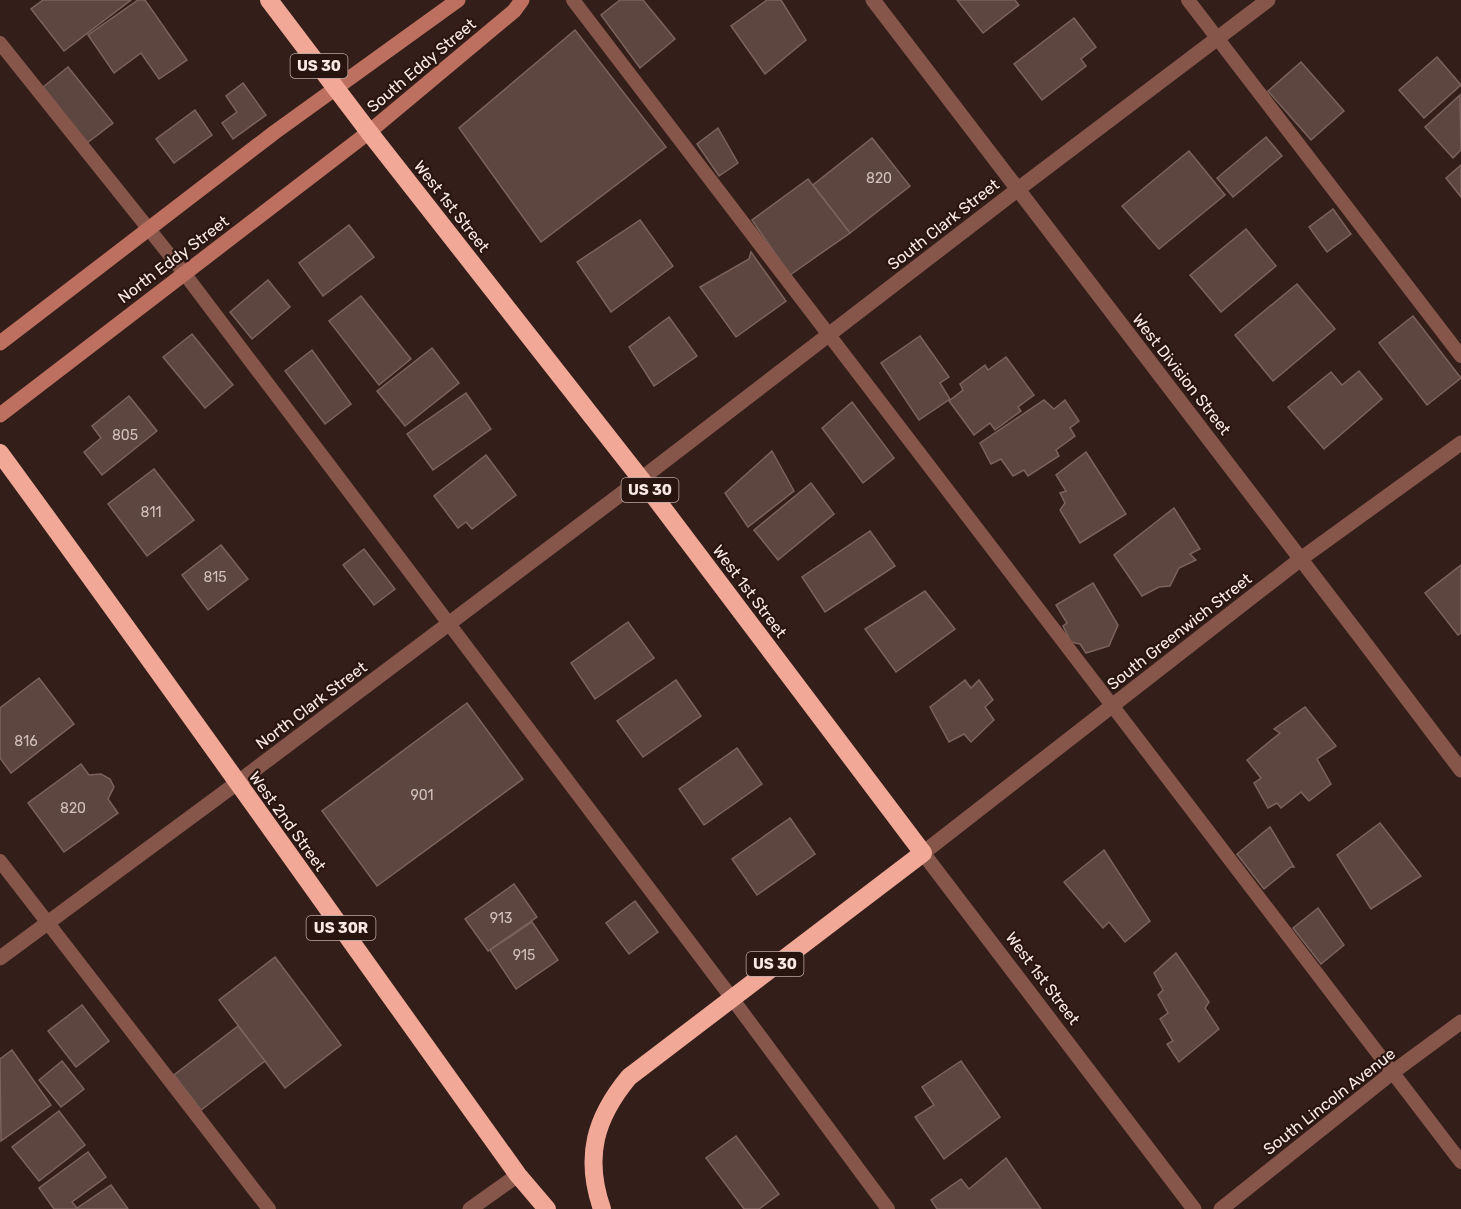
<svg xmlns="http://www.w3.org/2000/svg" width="1461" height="1209" font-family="Rubik,sans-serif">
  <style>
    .building { fill: #5e4640; stroke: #7c625c; stroke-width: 1.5 }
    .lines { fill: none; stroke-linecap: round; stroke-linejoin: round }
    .lane { stroke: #86564b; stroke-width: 14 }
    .street { stroke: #86564b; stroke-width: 15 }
    .secondary { stroke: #bd705f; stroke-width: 15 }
    .highway { stroke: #f1a897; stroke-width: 18 }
    .labels { text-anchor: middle; stroke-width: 4.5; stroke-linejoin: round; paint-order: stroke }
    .number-label { font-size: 14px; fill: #d2c0bc }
    .shield { fill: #291510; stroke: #bba9a5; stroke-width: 1.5 }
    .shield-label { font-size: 15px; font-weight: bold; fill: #f9e9e5 }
    .street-label { font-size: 16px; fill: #f9e9e5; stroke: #291510 }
  </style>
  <rect width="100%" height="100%" fill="#341e19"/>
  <g class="building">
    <path d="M43,0H131L64,51L31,9Z"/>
    <path d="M138,0H145L187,60L159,79L141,53L114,73L88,35Z"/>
    <path d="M620,0H643L675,39L640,68L601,15Z"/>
    <path d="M767,0H781L806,40L765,74L731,26Z"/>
    <path d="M957,0H1015L1019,5L983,33Z"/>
    <path d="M1074,18L1096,47L1081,59L1086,66L1042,100L1014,64Z"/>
    <path d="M575,30L666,147L541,242L459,128Z"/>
    <path d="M1437,57L1461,85L1424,118L1399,90Z"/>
    <path d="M1301,62L1344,111L1311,140L1268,91Z"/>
    <path d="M68,67L113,123L87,143L43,87Z"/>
    <path d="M243,83L266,115L233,139L222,123L237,112L226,96Z"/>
    <path d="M1460,95L1461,150L1453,158L1425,127Z"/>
    <path d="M195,110L212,135L174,163L156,139Z"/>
    <path d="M718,128L738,163L719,176L697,144Z"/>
    <path d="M1266,137L1282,156L1233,197L1217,178Z"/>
    <path d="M872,138L910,186L850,233L813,185Z"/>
    <path d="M1189,151L1225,195L1159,249L1122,206Z"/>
    <path d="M1461,165V197L1446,178Z"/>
    <path d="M808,179L850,233L790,275L752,220Z"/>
    <path d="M1333,209L1351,234L1327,252L1309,227Z"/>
    <path d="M640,220L673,266L611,312L577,262Z"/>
    <path d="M349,225L374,257L323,296L299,263Z"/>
    <path d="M1246,229L1276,266L1221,312L1190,275Z"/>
    <path d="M751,252L786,301L736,337L700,287L749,259Z"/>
    <path d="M268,280L290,307L252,339L230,312Z"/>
    <path d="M1297,284L1335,329L1273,381L1235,335Z"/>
    <path d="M361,296L411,359L379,385L329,321Z"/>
    <path d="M1413,316L1461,378L1427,405L1379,343Z"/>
    <path d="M669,317L697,356L654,386L629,347Z"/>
    <path d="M192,334L233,385L205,408L163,357Z"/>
    <path d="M920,336L949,377L940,383L950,399L919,420L881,363Z"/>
    <path d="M432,348L459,383L405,426L377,391Z"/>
    <path d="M312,350L351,404L325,424L285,371Z"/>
    <path d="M1006,357L1034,395L1018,407L1021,411L995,430L990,423L974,435L949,401L963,390L960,384L985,365L988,370Z"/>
    <path d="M1359,371L1382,399L1324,449L1288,407L1331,372L1342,385Z"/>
    <path d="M466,393L491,429L433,470L407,434Z"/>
    <path d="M129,396L157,431L102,475L84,452L101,438L92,426Z"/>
    <path d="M1044,400L1054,409L1065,400L1079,421L1070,428L1075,436L1056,450L1059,456L1028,476L1024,470L1013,476L1001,459L991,464L980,443Z"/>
    <path d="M852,402L894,458L863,483L822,428Z"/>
    <path d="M772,451L794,491L748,527L725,493Z"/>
    <path d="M1086,452L1126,514L1080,543L1060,510L1065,503L1060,493L1066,491L1056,475Z"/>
    <path d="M486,455L516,495L472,529L466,522L458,528L434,496Z"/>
    <path d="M154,469L194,520L147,556L108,504Z"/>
    <path d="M811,483L834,514L778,560L754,530Z"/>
    <path d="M1174,508L1200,549L1190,554L1196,560L1179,568L1170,586L1159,587L1142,596L1114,555Z"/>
    <path d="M870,531L895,566L825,612L802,577Z"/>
    <path d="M221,545L248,579L208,610L182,575Z"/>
    <path d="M364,549L395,589L374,605L343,565Z"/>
    <path d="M1461,565V633L1458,635L1425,593Z"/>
    <path d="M1093,583L1118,625L1109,646L1086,653L1080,644L1071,642L1063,626L1067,623L1056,605Z"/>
    <path d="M925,591L955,629L896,672L865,629Z"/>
    <path d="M628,622L654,658L595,699L571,663Z"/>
    <path d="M39,678L74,724L11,773L0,758V708Z"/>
    <path d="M676,680L701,716L643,757L617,721Z"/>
    <path d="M965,680L971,688L979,680L993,700L985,707L994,720L971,742L964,734L949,742L930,707Z"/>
    <path d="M467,703L523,779L377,886L322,811Z"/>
    <path d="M1305,707L1336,746L1317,759L1331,784L1309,801L1301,792L1281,808L1277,803L1268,808L1254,783L1261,778L1247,760L1280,733L1274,729Z"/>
    <path d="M737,748L762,784L704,825L679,789Z"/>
    <path d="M81,764L89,775L101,774L110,779L114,787L108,799L118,813L64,852L28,803Z"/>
    <path d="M790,818L815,854L757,895L732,859Z"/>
    <path d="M1380,823L1421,876L1371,909L1337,855Z"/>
    <path d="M1270,827L1294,867H1291L1264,889L1237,854Z"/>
    <path d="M1104,850L1150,921L1125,942L1109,922L1103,928L1064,882Z"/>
    <path d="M514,884L537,917L488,951L465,919Z"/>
    <path d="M635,901L658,932L629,954L606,923Z"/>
    <path d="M1318,908L1344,945L1321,964L1293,928Z"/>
    <path d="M532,922L558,960L516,989L490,950Z"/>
    <path d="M1176,953L1209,1002L1205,1008L1219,1029L1179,1062L1167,1044L1173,1041L1160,1019L1168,1013L1158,995L1163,990L1154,973Z"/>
    <path d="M275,957L341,1045L285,1088L219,1000Z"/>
    <path d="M82,1005L109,1041L76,1067L48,1031Z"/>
    <path d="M238,1026L265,1061L201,1110L174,1075Z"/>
    <path d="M12,1050L51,1105L1,1141L0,1059Z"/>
    <path d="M62,1061L84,1089L61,1107L39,1080Z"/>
    <path d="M961,1061L1000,1117L944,1159L915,1117L934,1105L922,1087Z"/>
    <path d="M59,1111L85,1145L39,1181L12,1147Z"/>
    <path d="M736,1136L779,1194L759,1209H744L706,1158Z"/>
    <path d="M88,1152L106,1177L72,1202L77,1208L75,1209H54L39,1188Z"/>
    <path d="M1006,1158L1041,1209H937L931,1200L961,1179L969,1189Z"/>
    <path d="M111,1185L128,1209H75L77,1208Z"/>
  </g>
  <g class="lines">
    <g class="lane">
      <path d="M573,0L1461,1162"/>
      <path d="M1188,0L1461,356"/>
      <path d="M0,43L184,273L731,997L888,1209"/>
      <path d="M0,861L269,1209"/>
    </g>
    <g class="street">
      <path d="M873,0C1068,258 1267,512 1461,770"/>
      <path d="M0,958L237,783L641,479L1017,190L1268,0"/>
      <path d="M470,1209L518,1175"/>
      <path d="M1194,1209L923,853L1302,558L1461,443"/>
      <path d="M1221,1209L1393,1072L1461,1022"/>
    </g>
    <g class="secondary">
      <path d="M0,343L275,132L458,0"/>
      <path d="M0,415L369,132L514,11L522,0"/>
    </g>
    <g class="highway">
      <path d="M269,0L369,132L641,479L923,853L629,1077C595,1118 584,1157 602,1209"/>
      <path d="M0,453C175,692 345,934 518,1175L547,1209"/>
    </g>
  </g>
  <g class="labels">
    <g class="number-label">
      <text x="879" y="183">820</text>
      <text x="125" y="440">805</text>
      <text x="151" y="517">811</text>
      <text x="215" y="582">815</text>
      <text x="26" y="746">816</text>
      <text x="422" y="800">901</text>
      <text x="73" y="813">820</text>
      <text x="501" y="923">913</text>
      <text x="524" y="960">915</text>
    </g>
    <g class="shield">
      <rect x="290.5" y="54" width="57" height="24" rx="4.5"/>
      <rect x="621.5" y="478" width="57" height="24" rx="4.5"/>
      <rect x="306.5" y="916" width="69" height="24" rx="4.5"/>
      <rect x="746.5" y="952" width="57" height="24" rx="4.5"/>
    </g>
    <g class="shield-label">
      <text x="319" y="71">US 30</text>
      <text x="650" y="495">US 30</text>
      <text x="341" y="933">US 30R</text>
      <text x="775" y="969">US 30</text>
    </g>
    <g class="street-label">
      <text transform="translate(421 65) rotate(-40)" y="6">South Eddy Street</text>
      <text transform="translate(452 206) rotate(52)" y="6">West 1st Street</text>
      <text transform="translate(943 224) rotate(-38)" y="6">South Clark Street</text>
      <text transform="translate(173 259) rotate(-37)" y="6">North Eddy Street</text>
      <text transform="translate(1182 374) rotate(52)" y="6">West Division Street</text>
      <text transform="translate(750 591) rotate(53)" y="6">West 1st Street</text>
      <text transform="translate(1179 631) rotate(-38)" y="6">South Greenwich Street</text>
      <text transform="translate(311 705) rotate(-37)" y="6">North Clark Street</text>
      <text transform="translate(288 821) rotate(54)" y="6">West 2nd Street</text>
      <text transform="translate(1043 978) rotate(53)" y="6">West 1st Street</text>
      <text transform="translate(1329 1101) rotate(-38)" y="6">South Lincoln Avenue</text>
    </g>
  </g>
</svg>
